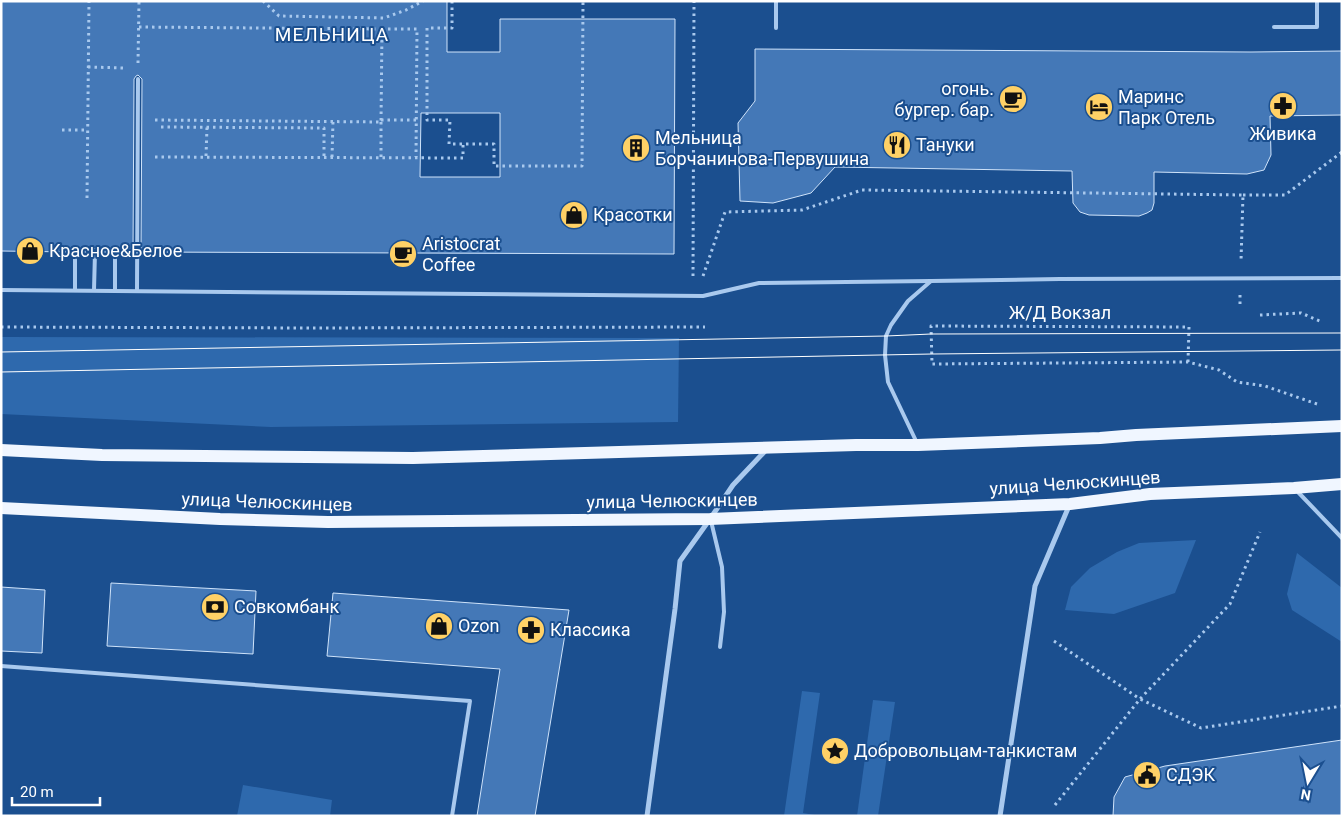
<svg xmlns="http://www.w3.org/2000/svg" width="1343" height="817" font-family="Roboto,sans-serif">
  <style>
    .green { fill: #2e69ad }
    .building { fill: #4478b7; stroke: #cfe3fa; fill-rule: evenodd }
    .lines { fill: none; stroke-linecap: round; stroke-linejoin: round }
    .path { stroke: #a9c9ee; stroke-width: 3; stroke-dasharray: 2.5 4; stroke-linecap: butt }
    .service { stroke: #a9c9ee; stroke-width: 4 }
    .minor { stroke: #a9c9ee; stroke-width: 5 }
    .primary { stroke: #f0f6ff; stroke-width: 12 }
    .tram { stroke: #fff; stroke-width: 1 }
    .labels { text-anchor: middle; stroke-width: 4; stroke-linejoin: round; paint-order: stroke }
    .poi-label { font-size: 18px; fill: #fff; stroke: #1b4f8f; text-anchor: start }
    .street-label { font-size: 18px; fill: #fff; stroke: #1b4f8f }
    .neighbourhood-label { font-size: 19px; letter-spacing: 1px; fill: #fff; stroke: #1b4f8f }
  </style>
  <rect width="100%" height="100%" fill="#1b4f8f"/>
  <g class="green">
    <path d="M1,337L679,338L678,422L271,427L1,414Z"/>
    <path d="M1196,540L1175,593L1114,614L1065,610L1071,587L1090,568L1117,552L1139,543Z"/>
    <path d="M1297,553L1342,588V642L1292,610L1287,594Z"/>
    <path d="M802,691L820,693L803,813L820,816H784Z"/>
    <path d="M873,700L895,702L878,816H857Z"/>
    <path d="M243,785L332,800L330,816H237Z"/>
  </g>
  <g class="building">
    <path d="M1,1H447V52H500V19H675L674,254L141,252L142,79L138,75L136,76L134,79L133,252H119L118,250L115,248L113,249L111,252H99L97,249L95,248L91,252H79L75,248L73,249L71,252L1,251ZM421,113H500V177H420Z"/>
    <path d="M755,49L1251,52L1342,51V115L1270,116L1271,155L1264,170L1247,174L1154,172V203L1152,210L1147,213L1139,216L1089,215L1080,212L1073,203L1072,171L835,167L811,193L773,203L740,201L738,123L755,101Z"/>
    <path d="M111,583L256,591L253,654L107,646Z"/>
    <path d="M1,587L45,590L42,653L1,651Z"/>
    <path d="M333,593L569,610L535,816H477L500,669L327,656Z"/>
    <path d="M1342,740V816H1113L1114,797L1125,777L1165,766Z"/>
  </g>
  <g class="lines">
    <g class="path">
      <path d="M263,1L279,16L384,18L406,10L423,1"/>
      <path d="M452,1V28H427V120H450L449,144H494V166H582L583,1"/>
      <path d="M139,27L382,29"/>
      <path d="M138,63L139,1"/>
      <path d="M88,67L125,68"/>
      <path d="M155,120L381,122L382,29H417L416,157"/>
      <path d="M381,120H416"/>
      <path d="M161,127L324,128V157"/>
      <path d="M62,130H88"/>
      <path d="M206,156L207,127"/>
      <path d="M155,157L463,158V144"/>
      <path d="M332,157L333,121"/>
      <path d="M381,157V122"/>
      <path d="M1243,195H1285L1342,152"/>
      <path d="M87,198L89,1"/>
      <path d="M693,276L694,1"/>
      <path d="M703,276L725,212L802,210L862,190L1243,195L1241,261"/>
      <path d="M1240,295V304"/>
      <path d="M1260,315L1301,313L1322,322"/>
      <path d="M1,327L313,328L705,327"/>
      <path d="M1188,362L1189,327L931,326L932,364L1188,362L1219,370L1237,382L1265,386L1317,404"/>
      <path d="M1054,641L1140,699L1230,604L1260,532"/>
      <path d="M1055,805L1140,699L1201,728L1342,706"/>
    </g>
    <g class="service">
      <path d="M1274,27H1317V1"/>
      <path d="M776,28V1"/>
      <path d="M1,290L703,296L759,283L931,281"/>
      <path d="M75,290V252"/>
      <path d="M94,290L95,252"/>
      <path d="M115,291V252"/>
      <path d="M137,291L138,79"/>
      <path d="M917,443L888,382L885,355L886,336L891,325L908,301L931,281L1060,279L1342,278"/>
      <path d="M1297,491L1342,538"/>
      <path d="M711,521L722,567L724,612L720,647"/>
      <path d="M1,666L470,701L452,816"/>
    </g>
    <g class="minor">
      <path d="M647,816L675,609L680,561L710,519L733,485L767,449"/>
      <path d="M1000,816L1035,586L1069,506"/>
    </g>
    <g class="primary">
      <path d="M1,450L102,455L413,458L856,445H918L1100,438L1136,435L1342,426"/>
      <path d="M1,508L220,519L328,522L710,519L1070,504L1150,494L1294,488L1342,484"/>
    </g>
    <g class="tram">
      <path d="M1,352L886,336L931,334L1342,333"/>
      <path d="M1,372L932,354L1342,350"/>
    </g>
  </g>
  <defs>
    <symbol id="cafe-disc" viewBox="-11 -11 22 22"><circle r="9.5" fill="#ffd166" stroke="#1b4f8f"/><path d="M-5.5-4.5H6V0H3Q3 3.5 0 3.5H-2.5Q-5.5 3.5-5.5 0ZM3-3.2v2h1.7v-2ZM-6 4.5H4V6H-6Z" fill="#111"/></symbol>
    <symbol id="pharmacy-disc" viewBox="-11 -11 22 22"><circle r="9.5" fill="#ffd166" stroke="#1b4f8f"/><path d="M-2-6h4v4h4v4h-4v4h-4v-4h-4v-4h4Z" fill="#111"/></symbol>
    <symbol id="hotel-disc" viewBox="-11 -11 22 22"><circle r="9.5" fill="#ffd166" stroke="#1b4f8f"/><path d="M-6-4.5h1.5V1H6V5H4.5V3h-9V5H-6ZM-4 0a1.8 1.8 0 1 1 3.6 0ZM.5 0V-2.5h3Q6-2.5 6 0Z" fill="#111"/></symbol>
    <symbol id="restaurant-disc" viewBox="-11 -11 22 22"><circle r="9.5" fill="#ffd166" stroke="#1b4f8f"/><path d="M-5-6h1v4h1v-4h1v4h1v-4h1v5L-1.5 .5V6h-2V.5L-5-1ZM5-6V6H3V1.5H1.5Q1.5-4 5-6Z" fill="#111"/></symbol>
    <symbol id="building-disc" viewBox="-11 -11 22 22"><circle r="9.5" fill="#ffd166" stroke="#1b4f8f"/><path d="M-4-6H4V6H1V3H-1V6H-4ZM-2.5-4.3h1.7v1.8h-1.7ZM.8-4.3h1.7v1.8H.8ZM-2.5-1h1.7V.8h-1.7ZM.8-1h1.7V.8H.8Z" fill="#111"/></symbol>
    <symbol id="shop-disc" viewBox="-11 -11 22 22"><circle r="9.5" fill="#ffd166" stroke="#1b4f8f"/><path d="M-5-2.5h2.3a2.7 3.5 0 0 1 5.4 0H5L5.5 6h-11ZM-1.5-2.5h3a1.5 2.3 0 0 0-3 0Z" fill="#111"/></symbol>
    <symbol id="bank-disc" viewBox="-11 -11 22 22"><circle r="9.5" fill="#ffd166" stroke="#1b4f8f"/><path d="M-6-4H6V4H-6ZM0-2.3a2.3 2.3 0 1 0 0 4.6a2.3 2.3 0 1 0 0-4.6Z" fill="#111"/></symbol>
    <symbol id="sight-disc" viewBox="-11 -11 22 22"><circle r="9.5" fill="#ffd166" stroke="#1b4f8f"/><path d="M0-6L1.8-2.2L6-1.7L2.9 1.2L3.7 5.4L0 3.3L-3.7 5.4L-2.9 1.2L-6-1.7L-1.8-2.2Z" fill="#111"/></symbol>
    <symbol id="civic-disc" viewBox="-11 -11 22 22"><circle r="9.5" fill="#ffd166" stroke="#1b4f8f"/><path d="M-.6-6.5H3V-4.5H.6V-3L4-1V1h2V6H-6V1h2V-1L-.6-3ZM-1.2 2.5V6h2.4V2.5Z" fill="#111"/></symbol>
  </defs>
  <g fill-rule="evenodd">
    <use href="#cafe-disc" x="997" y="83" width="32" height="32"/>
    <use href="#pharmacy-disc" x="1267" y="90" width="32" height="32"/>
    <use href="#hotel-disc" x="1083" y="91" width="32" height="32"/>
    <use href="#restaurant-disc" x="881" y="129" width="32" height="32"/>
    <use href="#building-disc" x="620" y="132" width="32" height="32"/>
    <use href="#shop-disc" x="558" y="199" width="32" height="32"/>
    <use href="#shop-disc" x="14" y="235" width="32" height="32"/>
    <use href="#cafe-disc" x="387" y="238" width="32" height="32"/>
    <use href="#bank-disc" x="199" y="591" width="32" height="32"/>
    <use href="#shop-disc" x="423" y="610" width="32" height="32"/>
    <use href="#pharmacy-disc" x="515" y="614" width="32" height="32"/>
    <use href="#sight-disc" x="819" y="735" width="32" height="32"/>
    <use href="#civic-disc" x="1131" y="759" width="32" height="32"/>
  </g>
  <g class="labels">
    <g class="poi-label">
      <text x="994" y="95" text-anchor="end">огонь.<tspan x="994" dy="21">бургер. бар.</tspan></text>
      <text x="1118" y="103">Маринс<tspan x="1118" dy="21">Парк Отель</tspan></text>
      <text x="1283" y="140" text-anchor="middle">Живика</text>
      <text x="655" y="144">Мельница<tspan x="655" dy="21">Борчанинова-Первушина</tspan></text>
      <text x="916" y="151">Тануки</text>
      <text x="593" y="221">Красотки</text>
      <text x="422" y="250">Aristocrat<tspan x="422" dy="21">Coffee</tspan></text>
      <text x="49" y="257">Красное&amp;Белое</text>
      <text x="234" y="613">Совкомбанк</text>
      <text x="458" y="632">Ozon</text>
      <text x="550" y="636">Классика</text>
      <text x="854" y="757">Добровольцам-танкистам</text>
      <text x="1166" y="781">СДЭК</text>
    </g>
    <g class="street-label">
      <text x="1060" y="319">Ж/Д Вокзал</text>
      <text transform="translate(1075 483) rotate(-4)" y="6">улица Челюскинцев</text>
      <text transform="translate(672 501) rotate(-1)" y="6">улица Челюскинцев</text>
      <text transform="translate(267 502) rotate(2)" y="6">улица Челюскинцев</text>
    </g>
    <g class="neighbourhood-label">
      <text x="332" y="41">МЕЛЬНИЦА</text>
    </g>
  </g>
  <rect width="1343" height="817" fill="none" stroke="#ffffff" stroke-width="5"/>
  <g transform="translate(1308 782) rotate(190)" stroke="#1b4f8f" stroke-width="4" paint-order="stroke">
  <path d="M0-4L9 19L0 12L-9 19Z" fill="#ffffff"/>
  <text y="-8" font-size="14" font-weight="bold" text-anchor="middle" fill="#ffffff">N</text>
  </g>
  <path d="M12 797v8h88v-8" fill="none" stroke="#ffffff" stroke-width="2.5"/>
  <text x="20" y="797" font-size="15" fill="#ffffff" stroke="#1b4f8f" stroke-width="4" paint-order="stroke">20 m</text>
</svg>
